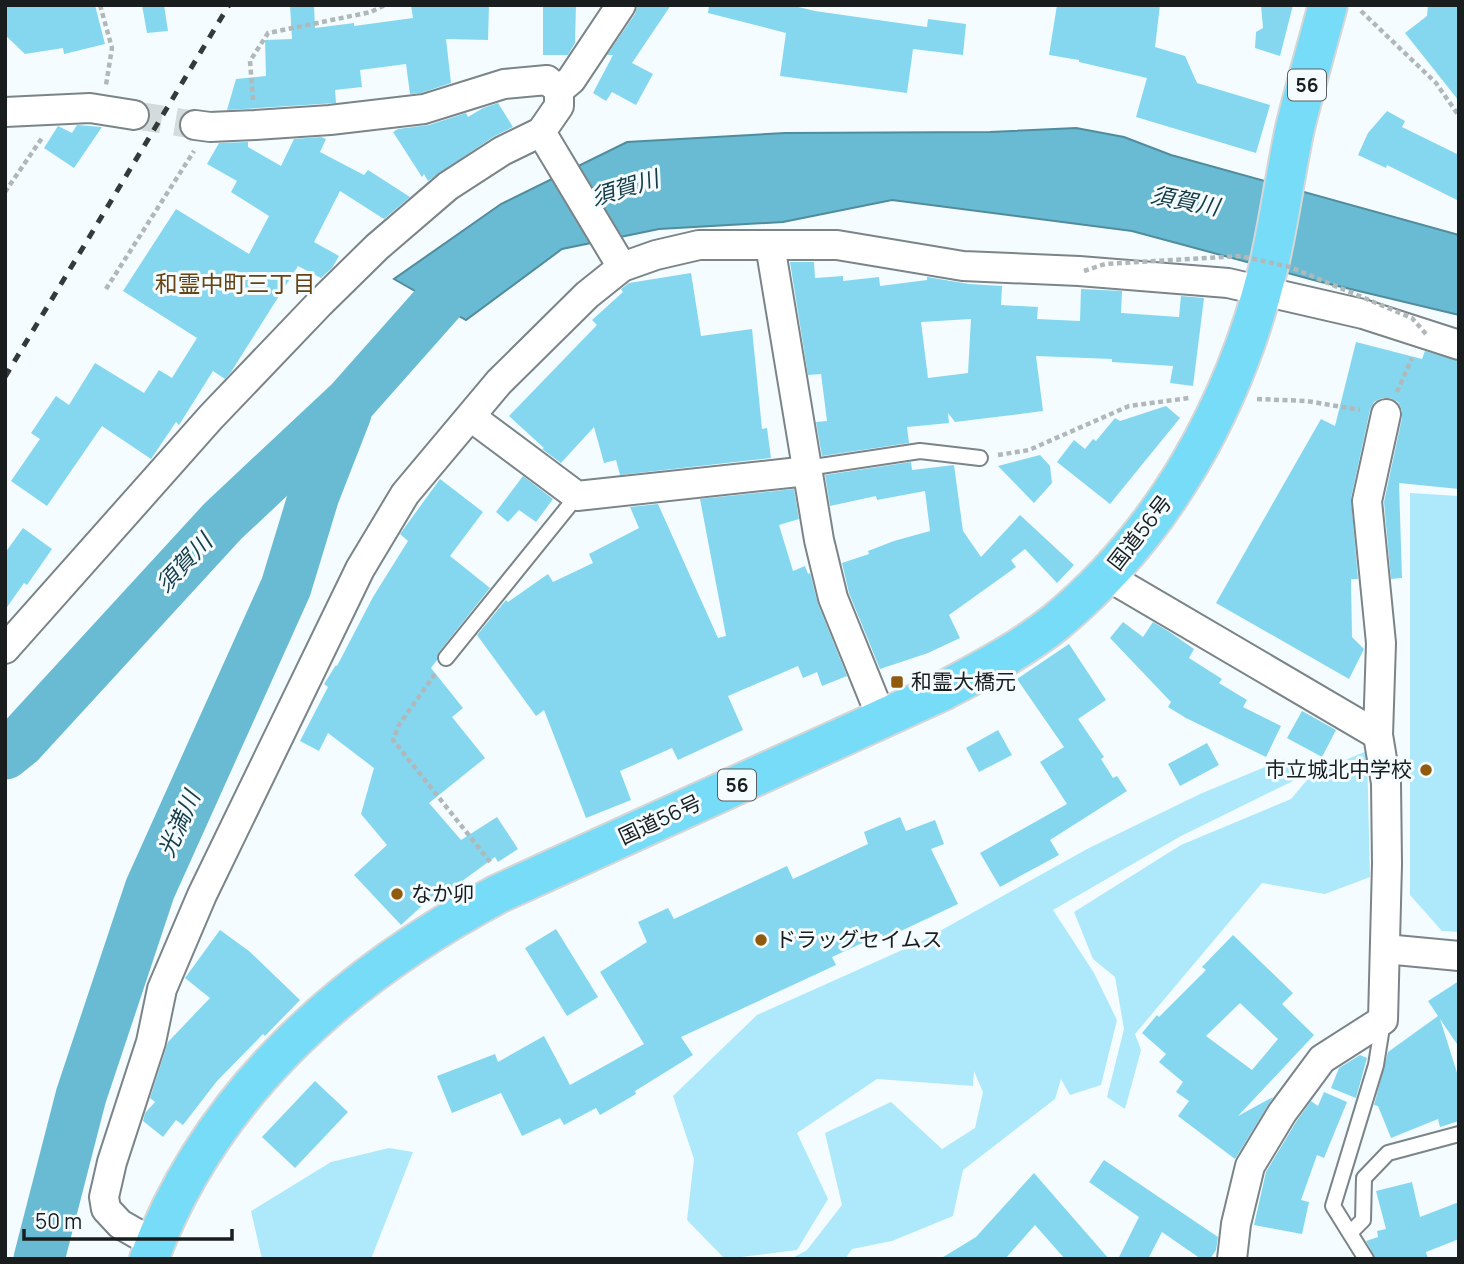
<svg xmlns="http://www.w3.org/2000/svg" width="1464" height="1264" font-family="Manrope,'Noto Sans JP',sans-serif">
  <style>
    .green { fill: #aee9fb }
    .water { fill: #69bbd3; stroke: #518c9d; stroke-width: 2 }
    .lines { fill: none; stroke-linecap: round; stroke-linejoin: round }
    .river { stroke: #69bbd3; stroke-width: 51 }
    .building { fill: #85d7f0; fill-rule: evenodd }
    .minor-tunnel { stroke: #d3dbdd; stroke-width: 28; stroke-dasharray: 28 14; stroke-linecap: butt }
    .service-casing { stroke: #7b8487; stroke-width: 18 }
    .minor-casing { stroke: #7b8487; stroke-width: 32 }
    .trunk-casing { stroke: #d6d6d6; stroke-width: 42 }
    .path { stroke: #b1b8ba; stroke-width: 4.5; stroke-dasharray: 5 3.5; stroke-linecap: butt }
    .service { stroke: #fff; stroke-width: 14 }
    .minor { stroke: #fff; stroke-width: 28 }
    .trunk { stroke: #76dcf8; stroke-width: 38 }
    .rail { stroke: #34393a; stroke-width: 5; stroke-dasharray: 9 9; stroke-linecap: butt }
    .path-bridge { stroke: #b1b8ba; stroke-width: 4.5; stroke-dasharray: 5 3.5; stroke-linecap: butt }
    .poi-dot { fill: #905b0e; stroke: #f4fcff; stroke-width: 2.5 }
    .labels { text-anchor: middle; stroke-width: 6; stroke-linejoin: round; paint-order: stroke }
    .shield { fill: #f4fcff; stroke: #5b6062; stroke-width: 2 }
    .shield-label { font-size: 19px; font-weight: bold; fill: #191d1e }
    .street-label { font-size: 21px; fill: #191d1e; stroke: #f4fcff }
    .poi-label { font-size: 21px; fill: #191d1e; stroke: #f4fcff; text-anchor: start }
    .water-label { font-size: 23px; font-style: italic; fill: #153b46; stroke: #f4fcff }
    .neighbourhood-label { font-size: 23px; fill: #684312; stroke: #f4fcff }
  </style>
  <rect width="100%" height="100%" fill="#f4fcff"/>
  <g class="green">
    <path d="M1410,493L1459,496V932L1442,931L1410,895Z"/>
    <path d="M1367,751L1370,877L1325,894L1262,883L1135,1034L1141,1050L1125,1109L1107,1097L1124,1029L1115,977L1093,959L1074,912L1181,845L1291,799L1313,773Z"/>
    <path d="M1284,759L1295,780L1181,836L1053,910L1094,973L1117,1020L1101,1085L1070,1095L1061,1079L1055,1099L963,1170L953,1216L892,1241L852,1249L845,1259H791L807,1250L842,1205L825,1133L891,1102L942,1149L975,1128L983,1092L974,1071L973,1086L877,1079L797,1133L828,1199L797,1250L725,1259L687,1220L694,1159L673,1096L757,1015L920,942L1089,848L1200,794Z"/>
    <path d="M389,1148L413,1152L371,1259H262L251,1211L331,1162Z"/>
  </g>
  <path class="water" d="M1076,128L1124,137L1171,155L1459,235V315L1321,282L1132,231L892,200L783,222L659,229L562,249L466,320L394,279L501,204L627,142L785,133L990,132Z"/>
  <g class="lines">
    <g class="river">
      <path d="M5,754L20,742L223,521L351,401L476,260L484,255"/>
      <path d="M39,1259L81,1096L150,889L286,587L314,495L346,413"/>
    </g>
  </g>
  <g class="building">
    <path d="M5,5H95L105,44L64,54L63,48L25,54L5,35Z"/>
    <path d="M142,5H164L168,31L147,33Z"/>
    <path d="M290,5H314L315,28L354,23V26L413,18L411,5H489L488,40L446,39L451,83L421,93L410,94L406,64L360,70L362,87L335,90L336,103L227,110L236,79L266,76L265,40L292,39Z"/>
    <path d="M543,5H576L575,43L568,55H543Z"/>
    <path d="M638,5H671L632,63L653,74L636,105L612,92L606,101L593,93L613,55H607L635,14Z"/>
    <path d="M709,5H790L815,11L927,27L928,19L966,24L963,55L913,49L907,93L780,76L786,33L708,13Z"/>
    <path d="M1057,5H1160L1155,47L1185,56L1197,83L1270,105L1256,153L1136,117L1147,78L1079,62V60L1049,55Z"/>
    <path d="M1261,5H1293L1280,56L1255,48L1256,32L1263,28Z"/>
    <path d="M1428,5H1459V101L1405,33L1427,16Z"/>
    <path d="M498,103L513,127L493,137L428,181L424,174L422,177L393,132L398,129L429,125L466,113L468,117L483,108Z"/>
    <path d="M1387,111L1405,121L1402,127L1459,155V201L1387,165L1386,168L1358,155L1368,133Z"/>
    <path d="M77,125L102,127L74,168L44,148L58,126L72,133Z"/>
    <path d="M321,137L326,139L320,152L364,175L368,170L410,197L384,219L340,191L314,242L339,256L332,268L321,278L298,266L231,372L225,379L213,371L179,425L176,422L151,459L102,426L47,506L11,481L40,439L31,433L56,396L69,405L95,363L144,393L159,370L172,378L197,338L123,291L176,209L249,254L269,216L231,192L237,181L207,164L219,143L248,142V147L281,166L294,139Z"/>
    <path d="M790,262H814L815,278L843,276V281L879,277L880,286L927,280V277L969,284L1002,286L1001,305L1038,307L1037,319L1080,321L1081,289L1122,291L1121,313L1179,317L1181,296L1204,298L1193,386L1170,383L1173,366L1112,362V359L1036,356L1043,411L955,422L948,413L949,423L907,427L909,443L822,456L816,422L827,421L821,374L808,375ZM971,319L968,373L928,378L921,322Z"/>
    <path d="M691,273L701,336L752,329L762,429L767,428L771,458L620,475L616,460L604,463L594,427L561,463L542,449L544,448L509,416L597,325L592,320L623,292L621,289L629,283Z"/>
    <path d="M1356,342L1422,359L1425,351L1459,361V489L1399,483L1402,578L1391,579L1384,502L1402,418V410L1398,402L1390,398H1382L1374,402L1370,410L1351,498L1358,579H1351L1352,637L1364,649L1349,679L1216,603L1321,419L1335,426Z"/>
    <path d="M1166,406L1180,418L1110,504L1057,462L1074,440L1085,449L1093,439L1096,441L1115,418L1120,421Z"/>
    <path d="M1040,455L1050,466L1052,483L1034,503L998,466Z"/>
    <path d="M911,462L912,470L954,465L963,531L981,557L1020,515L1074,565L1057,583L1025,549L1011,560L1016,567L949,615L960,638L928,653L880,669L849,593L842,563L869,554L868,551L894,541L930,531L925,491L877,500L876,496L830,506L825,475Z"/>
    <path d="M523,476L553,499L536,522L519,510L508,522L496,512Z"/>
    <path d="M440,479L483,512L450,556L490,588L439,652L437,660L431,668L463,708L452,717L485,758L429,803L461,840L497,817L518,849L498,862L495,857L439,898L436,893L401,925L354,875L387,845L361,814L374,768L328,733L319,751L300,741L328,687L324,684L336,665L337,666L373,597L408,541L400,534Z"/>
    <path d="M794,489L799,519L779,525L793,571L805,566L808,574L810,573L818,604L847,676L822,686L817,672L803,678L798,666L728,696L743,730L678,760L672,748L620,771L631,800L586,818L544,710L536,716L477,635L506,600L508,602L548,574L553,582L593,563L589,554L639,528L630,507L658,504L718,638L726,636L700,499Z"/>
    <path d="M23,528L52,549L27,585L24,583L5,610V553Z"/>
    <path d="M1123,622L1143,637L1153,622L1168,631L1194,649L1189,658L1222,679L1219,683L1247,700L1243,707L1281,726L1266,757L1186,718L1168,707L1171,702L1110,638Z"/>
    <path d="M1069,644L1106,700L1078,719L1104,757L1101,759L1113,778L1117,776L1127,791L1050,840L1059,855L1000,887L980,853L1067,804L1040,762L1064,747L1017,679Z"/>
    <path d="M1302,711L1336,730L1322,757L1287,738Z"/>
    <path d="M998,730L1012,755L979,772L966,748Z"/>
    <path d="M1207,743L1219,765L1180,786L1168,764Z"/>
    <path d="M900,817L906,831L935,820L944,844L931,849L958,904L884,939L882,934L832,957L836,965L681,1037L693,1055L635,1091L636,1094L600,1115L596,1108L564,1125L560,1118L522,1136L501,1093L452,1113L437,1076L495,1054L498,1062L544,1036L570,1085L644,1044L600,972L647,942L638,922L668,908L674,919L787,866L793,879L868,844L864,832Z"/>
    <path d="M556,929L598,997L567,1016L525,948Z"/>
    <path d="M220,930L249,951L300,1000L265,1036L263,1034L217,1081L183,1125L176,1120L163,1137L143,1121L145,1113L155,1102L150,1098L168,1042L210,998L185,978Z"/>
    <path d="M1233,935L1293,993L1282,1004L1314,1035L1238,1116L1273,1097L1235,1159L1178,1116L1189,1101L1176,1092L1183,1082L1159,1062L1166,1054L1142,1033L1157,1015L1159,1017L1206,970L1202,967ZM1240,1003L1278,1039L1252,1070L1206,1036Z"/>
    <path d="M1459,981V1047L1440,1019L1459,1079V1121L1440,1127L1438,1119L1391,1138L1378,1106L1374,1105L1388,1052L1438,1016L1428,1001Z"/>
    <path d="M1360,1055L1367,1058L1356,1098L1331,1088L1339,1068Z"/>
    <path d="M315,1081L348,1112L295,1168L262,1137Z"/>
    <path d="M1324,1092L1347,1102L1324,1158L1317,1155L1301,1200L1309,1202L1302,1234L1254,1225L1266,1172L1296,1122L1311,1101L1318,1106Z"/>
    <path d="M1104,1160L1218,1237L1216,1250L1210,1259H1201L1162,1232L1148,1259H1118L1139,1217L1089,1182Z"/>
    <path d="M1034,1173L1109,1259H1065L1035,1225L1005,1259H940L976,1237Z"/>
    <path d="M1412,1182L1420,1217L1459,1202V1239L1426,1252L1428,1259H1376L1366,1241L1378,1237L1377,1231L1386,1229L1376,1191Z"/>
  </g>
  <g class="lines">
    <path class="minor-tunnel" d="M134,115L195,125"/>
    <defs>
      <g id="service">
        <path d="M807,468L920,451L980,458"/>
        <path d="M446,658L577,496"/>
        <path d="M1350,1233L1363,1220L1364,1178L1388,1153L1459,1134"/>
        <path d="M1366,1259L1333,1206L1376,1065L1383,1021"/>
      </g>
      <g id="minor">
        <path d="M5,112L90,108L134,115"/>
        <path d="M195,125L210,127L255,125L330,120L424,109L504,84L547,80L559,90L571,80L621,5"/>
        <path d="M541,132L622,267"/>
        <path d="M770,245L819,540L833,598L882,719"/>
        <path d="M471,417L577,496L808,471"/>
        <path d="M1107,576L1378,735"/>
        <path d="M5,649L211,417L320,303L377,247L448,186L502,151L541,132L559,106V90"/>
        <path d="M1385,949L1459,956"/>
        <path d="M155,1244L120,1224L106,1209L104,1197L112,1162L151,1042L162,989L202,895L360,569L405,494L499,382L587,295L622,267L656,255L699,245H837L963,266L1079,271L1228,283L1363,314L1459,345"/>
        <path d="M1232,1259L1236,1224L1250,1166L1282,1113L1322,1059L1383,1020L1387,864L1386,783L1378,735L1381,643L1367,501L1386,414"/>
      </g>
      <path id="trunk" d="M149,1259C211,1093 345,976 498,894L943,691C982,670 1021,650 1056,622C1165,532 1234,405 1268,269C1279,223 1285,175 1295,128C1305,87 1317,46 1328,5"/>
    </defs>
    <use href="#service" class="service-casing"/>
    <use href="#minor" class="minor-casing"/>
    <use href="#trunk" class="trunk-casing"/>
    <g class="path">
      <path d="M100,5L112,48L106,85"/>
      <path d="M1361,11L1436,83L1459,116"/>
      <path d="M253,100L250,61L268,33L371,12L385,5"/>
      <path d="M5,192L42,138"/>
      <path d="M106,289L194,151"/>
      <path d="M1397,392L1412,358"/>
      <path d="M1257,399L1307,401L1360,410"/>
      <path d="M998,455L1029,450L1129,406L1189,398"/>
      <path d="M435,674L399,725L393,740L491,863"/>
    </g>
    <use href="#service" class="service"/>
    <use href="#minor" class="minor"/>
    <use href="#trunk" class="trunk"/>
    <path class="rail" d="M5,377L229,5"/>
    <path class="path-bridge" d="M1084,271L1105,264L1241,256L1290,267L1412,318L1426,334"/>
  </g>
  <g class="poi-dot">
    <rect x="890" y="675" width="14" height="14" rx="3.5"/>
    <circle cx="1426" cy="770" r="7"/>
    <circle cx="397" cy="894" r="7"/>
    <circle cx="761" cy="940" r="7"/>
  </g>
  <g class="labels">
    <g class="shield">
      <rect x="1288" y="69.5" width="38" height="31" rx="5"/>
      <rect x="718" y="769.5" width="38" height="31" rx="5"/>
    </g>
    <g class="shield-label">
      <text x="1307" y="92">56</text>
      <text x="737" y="792">56</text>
    </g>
    <g class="street-label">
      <text transform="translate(1140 533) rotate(-52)" y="7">国道56号</text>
      <text transform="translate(660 820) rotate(-25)" y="7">国道56号</text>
    </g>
    <g class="poi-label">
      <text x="911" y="689">和霊大橋元</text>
      <text x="1412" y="777" text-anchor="end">市立城北中学校</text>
      <text x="411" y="901">なか卯</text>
      <text x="775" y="947">ドラッグセイムス</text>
    </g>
    <g class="water-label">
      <text transform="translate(625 188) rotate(-17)" y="8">須賀川</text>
      <text transform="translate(1185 201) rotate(11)" y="8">須賀川</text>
      <text transform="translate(184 563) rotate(-47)" y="8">須賀川</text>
      <text transform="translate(179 824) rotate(-66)" y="8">光満川</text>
    </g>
    <g class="neighbourhood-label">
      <text x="235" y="292">和霊中町三丁目</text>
    </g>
  </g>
  <rect width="1464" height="1264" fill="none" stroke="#191d1e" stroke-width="14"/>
  <path d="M24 1229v10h208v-10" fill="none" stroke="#191d1e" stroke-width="3.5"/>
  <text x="35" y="1229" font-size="21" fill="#191d1e" stroke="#f4fcff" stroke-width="5" paint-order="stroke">50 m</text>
</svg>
